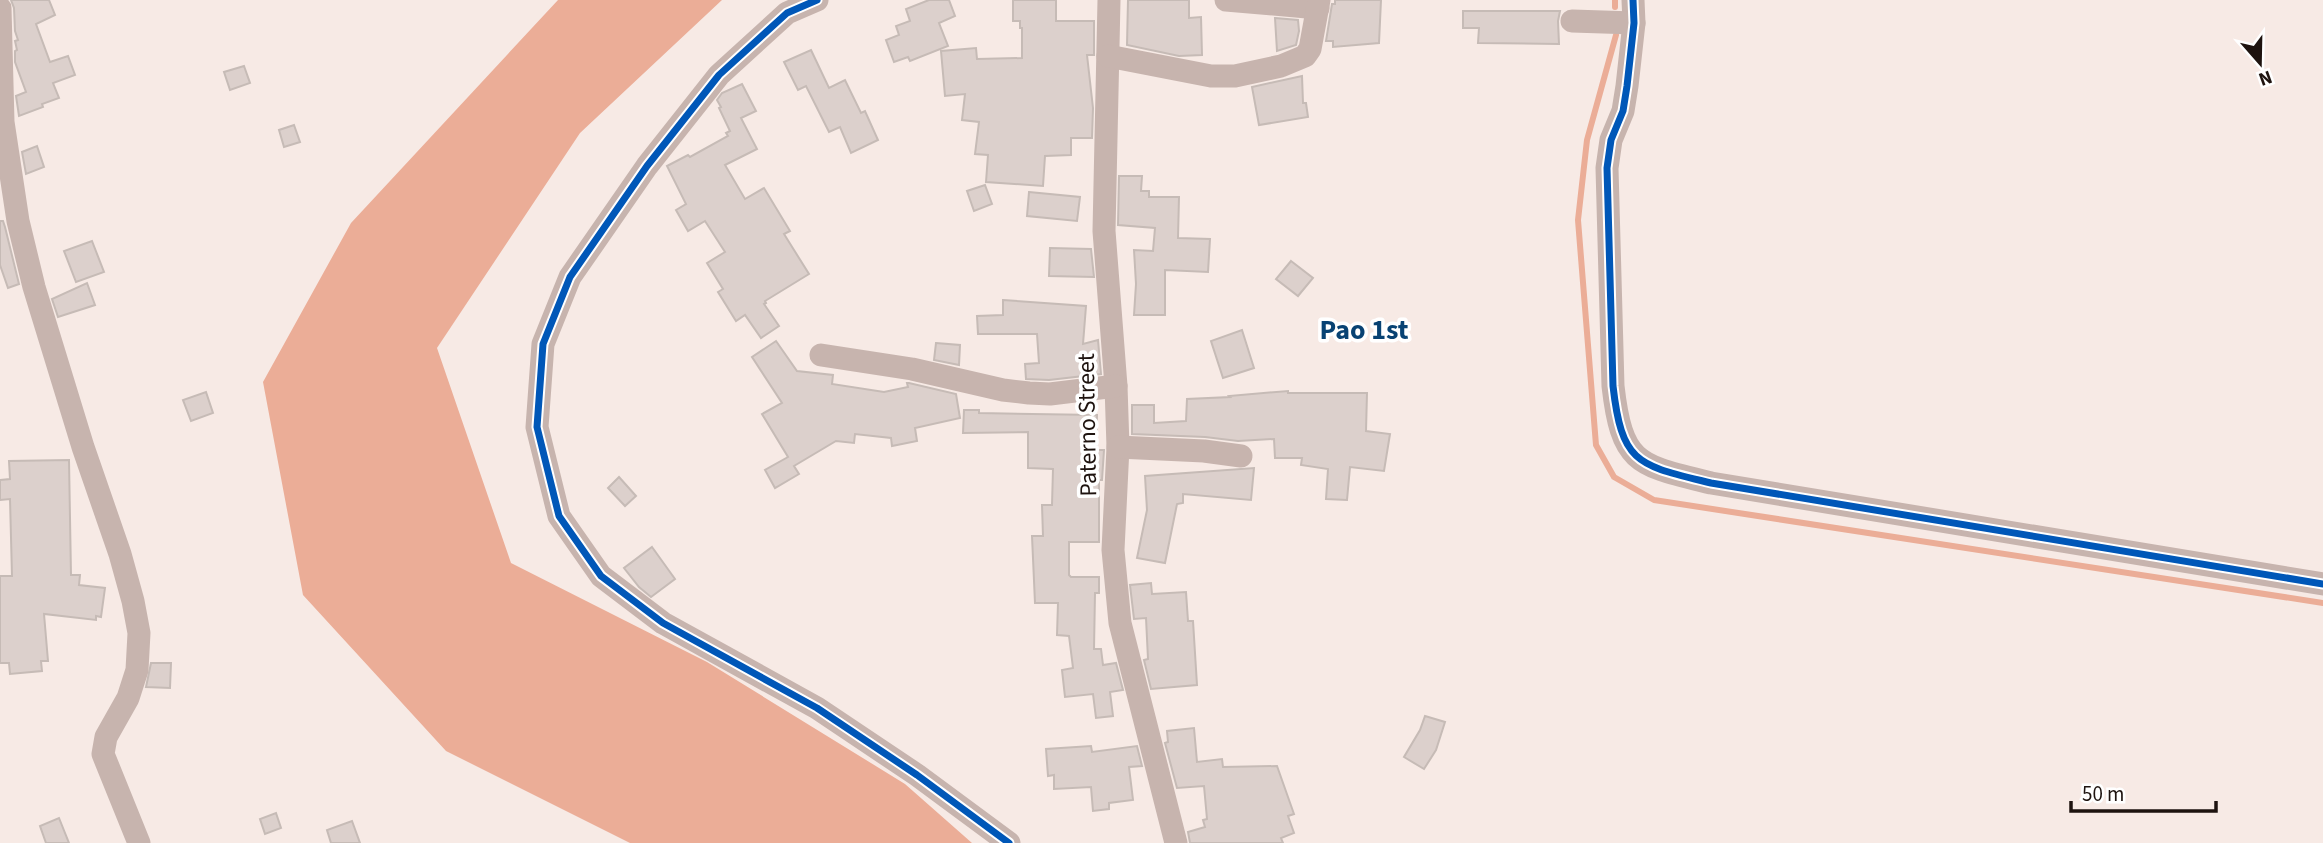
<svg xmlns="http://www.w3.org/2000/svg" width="2323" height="843" font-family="'Source Sans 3',sans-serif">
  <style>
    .water { fill: #ebad97 }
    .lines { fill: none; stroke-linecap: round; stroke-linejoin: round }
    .stream { stroke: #ebad97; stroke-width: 6 }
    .building { fill: #dcd0cc; stroke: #c6bbb6; stroke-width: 2 }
    .minor { stroke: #c7b4ae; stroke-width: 23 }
    .cycleway-casing { stroke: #fff; stroke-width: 11 }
    .cycleway { stroke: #0057b8; stroke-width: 7 }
    .labels { text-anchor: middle; stroke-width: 7; stroke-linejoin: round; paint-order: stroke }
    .street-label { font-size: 24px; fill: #1e130f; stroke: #fff }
    .quarter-label { font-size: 28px; font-weight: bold; fill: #084273; stroke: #fff }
  </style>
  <rect width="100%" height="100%" fill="#f7eae5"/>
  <path class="water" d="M558,0H722L580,133L437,348L511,563L707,662L905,784L972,843H630L446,751L303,595L263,382L351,223Z"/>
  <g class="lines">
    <g class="stream">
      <path d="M1615,0V7"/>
      <path d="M1616,35L1587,140L1578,220L1596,445L1614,477L1654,500L2323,603"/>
    </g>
  </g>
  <g class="building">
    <path d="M11,0H49L55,15L36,24L50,62L68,56L75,75L53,83L59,98L42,104L43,107L19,116L16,96L26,92L15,62V51L17,50L15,41L18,40L15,31L14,8Z"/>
    <path d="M929,0H949L955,16L939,23L948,46L910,61L908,57L894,62L886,40L899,35L896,26L910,21L906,9Z"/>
    <path d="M1013,0H1056V21H1094V55H1087L1093,108L1092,138H1071V155L1045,156L1043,186L986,182L988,155L975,154L979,122L962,120L965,94L945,96L941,51L976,48L977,59L1022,58V28H1020V21H1013Z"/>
    <path d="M1128,0H1189V18L1201,17L1202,55L1179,56L1127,45Z"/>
    <path d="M1335,0H1381L1379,43L1333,47V41H1326L1332,4H1335Z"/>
    <path d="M1463,11H1560L1558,21L1559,44L1478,43L1479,28H1463Z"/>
    <path d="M1275,18L1298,20L1299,31L1296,45L1277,51Z"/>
    <path d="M811,50L829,88L845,80L861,113L865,111L878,140L851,153L840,127L829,132L806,86L798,90L784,62Z"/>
    <path d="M244,66L250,83L230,90L224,72Z"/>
    <path d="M1302,76L1303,103H1306L1308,117L1259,125L1252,87Z"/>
    <path d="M742,84L756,111L741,118L757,149L725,165L745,199L764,188L790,231L784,234L809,274L765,301L766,303L764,304L779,326L761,338L745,315L736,321L718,292L723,289L707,263L725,252L705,221L688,231L676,210L686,204L667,166L688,155L690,157L728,136L726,133L730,131L719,108L721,107L717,100L722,93Z"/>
    <path d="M294,125L300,142L284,147L279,130Z"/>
    <path d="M37,146L44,167L26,174L22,152Z"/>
    <path d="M1119,176H1142L1141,191H1149V197H1179L1178,238L1210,239L1208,272L1165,270V315H1134L1136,284L1134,250L1153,251L1155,228L1118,225Z"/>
    <path d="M985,185L992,204L974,211L967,191Z"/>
    <path d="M1029,192L1080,197L1077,221L1027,216Z"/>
    <path d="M0,221H3L5,227L19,284L8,288L0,265Z"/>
    <path d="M92,241L104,272L76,282L64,251Z"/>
    <path d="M1050,248L1091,249L1094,277L1049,276Z"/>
    <path d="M1291,261L1313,278L1298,296L1276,279Z"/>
    <path d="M87,283L95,305L58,317L52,299Z"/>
    <path d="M1003,300L1086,306L1083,344L1098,340L1101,374L1049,380L1026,379L1025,364L1039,363L1037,334H978L977,316L1003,315Z"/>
    <path d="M1242,330L1254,368L1223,378L1211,341Z"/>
    <path d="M776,341L797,371L833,375L832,384L884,392L908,387L907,383H909L956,394L960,418L915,428L917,441L892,446L891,438L855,434L854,443L836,441L794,466L799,474L775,488L765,470L788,457L762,414L782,403L752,357Z"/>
    <path d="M936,343L960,345L959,365L934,360Z"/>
    <path d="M1288,391V393H1367L1366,431L1390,434L1384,471L1350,467L1347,500L1326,499L1328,469L1301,465L1302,458H1275L1274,439L1238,441L1205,437L1132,434V405H1154V423L1186,421L1187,399L1230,397L1229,396Z"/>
    <path d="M206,392L213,413L191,421L183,400Z"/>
    <path d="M964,410H979V413L1097,415L1096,450H1104L1102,480H1099V542H1069V575L1071,577H1099V593H1095L1094,649H1101L1103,665L1116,663L1123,690L1110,692L1113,716L1096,718L1093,694L1065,697L1062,670L1073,668L1069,636L1057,635L1058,603H1035L1032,536H1043L1042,505H1052L1053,469L1028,468V432L963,433Z"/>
    <path d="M69,460L71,575H80L79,585L105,588L101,617L96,616V620L44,614L48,661H41L42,671L10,674L9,663H0V576H12L10,499L0,500V480L10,479L9,461Z"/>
    <path d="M1254,468L1251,500L1183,494V503L1177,504L1165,563L1137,558L1147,510L1145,476Z"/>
    <path d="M619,477L636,496L625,506L608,488Z"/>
    <path d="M652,547L675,579L651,597L639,587L624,568Z"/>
    <path d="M1151,583L1152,594L1186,592L1188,621H1193L1197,685L1151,689L1144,660L1148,659L1146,618L1134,619L1130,585Z"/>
    <path d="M151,663H171L170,688L146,687Z"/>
    <path d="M1425,716L1445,722L1436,750L1424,769L1404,757L1420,730Z"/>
    <path d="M1194,728L1197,762L1222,759L1223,767L1277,766L1294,814L1288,816L1294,833L1281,838L1283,843H1190L1188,832L1205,827L1203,820L1207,819L1204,786L1177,788L1165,743L1168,742L1167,731Z"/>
    <path d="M1091,746L1092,752L1137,746L1142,766L1129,767L1133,800L1109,803V809L1093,811L1091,787L1054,789V775L1048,776L1046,749Z"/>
    <path d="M276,813L281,828L265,834L260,819Z"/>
    <path d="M59,818L69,843H46L40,826Z"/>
    <path d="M352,821L360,843H331L327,830Z"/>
  </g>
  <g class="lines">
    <g class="minor">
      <path d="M817,0L787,13L719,75L647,166L570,277L543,344L537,427L559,516L601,576L663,623L817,708L917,775L1009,843"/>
      <path d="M1109,0L1104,231L1116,386L1118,447L1113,550L1120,623L1176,843"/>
      <path d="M1226,0L1318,8"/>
      <path d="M1633,0L1634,23L1627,86L1623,111L1611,140L1607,168L1613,386C1622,465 1638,465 1711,483L2323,584"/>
      <path d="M0,8L3,122L18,221L34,287L83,447L120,554L133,601L139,633L137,670L128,698L106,737L103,754L139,843"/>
      <path d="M1572,21L1634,23"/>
      <path d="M1108,56L1211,76H1235L1281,66L1305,56L1310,49L1319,0"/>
      <path d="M821,355L912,369L1003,390L1029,393L1050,394L1116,386"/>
      <path d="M1118,447L1204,451L1241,456"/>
    </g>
    <defs>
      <g id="cycleway">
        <path d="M817,0L787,13L719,75L647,166L570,277L543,344L537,427L559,516L601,576L663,623L817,708L917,775L1009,843"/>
        <path d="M1633,0L1634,23L1627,86L1623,111L1611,140L1607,168L1613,386C1622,465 1638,465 1711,483L2323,584"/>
      </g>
    </defs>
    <use href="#cycleway" class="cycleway-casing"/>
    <use href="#cycleway" class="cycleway"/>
  </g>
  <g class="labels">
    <g class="street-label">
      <text transform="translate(1087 425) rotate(-91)" y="8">Paterno Street</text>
    </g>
    <g class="quarter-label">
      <text x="1364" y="339">Pao 1st</text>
    </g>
  </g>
  <g transform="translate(2260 63) rotate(160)" stroke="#ffffff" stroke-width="5" paint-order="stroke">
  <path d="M0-5L12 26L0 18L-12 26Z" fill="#1e130f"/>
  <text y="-10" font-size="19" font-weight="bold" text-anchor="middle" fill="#1e130f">N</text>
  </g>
  <path d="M2071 801v10h145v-10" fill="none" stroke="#1e130f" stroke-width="3.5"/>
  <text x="2082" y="801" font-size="21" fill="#1e130f" stroke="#ffffff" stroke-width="5" paint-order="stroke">50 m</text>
</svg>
